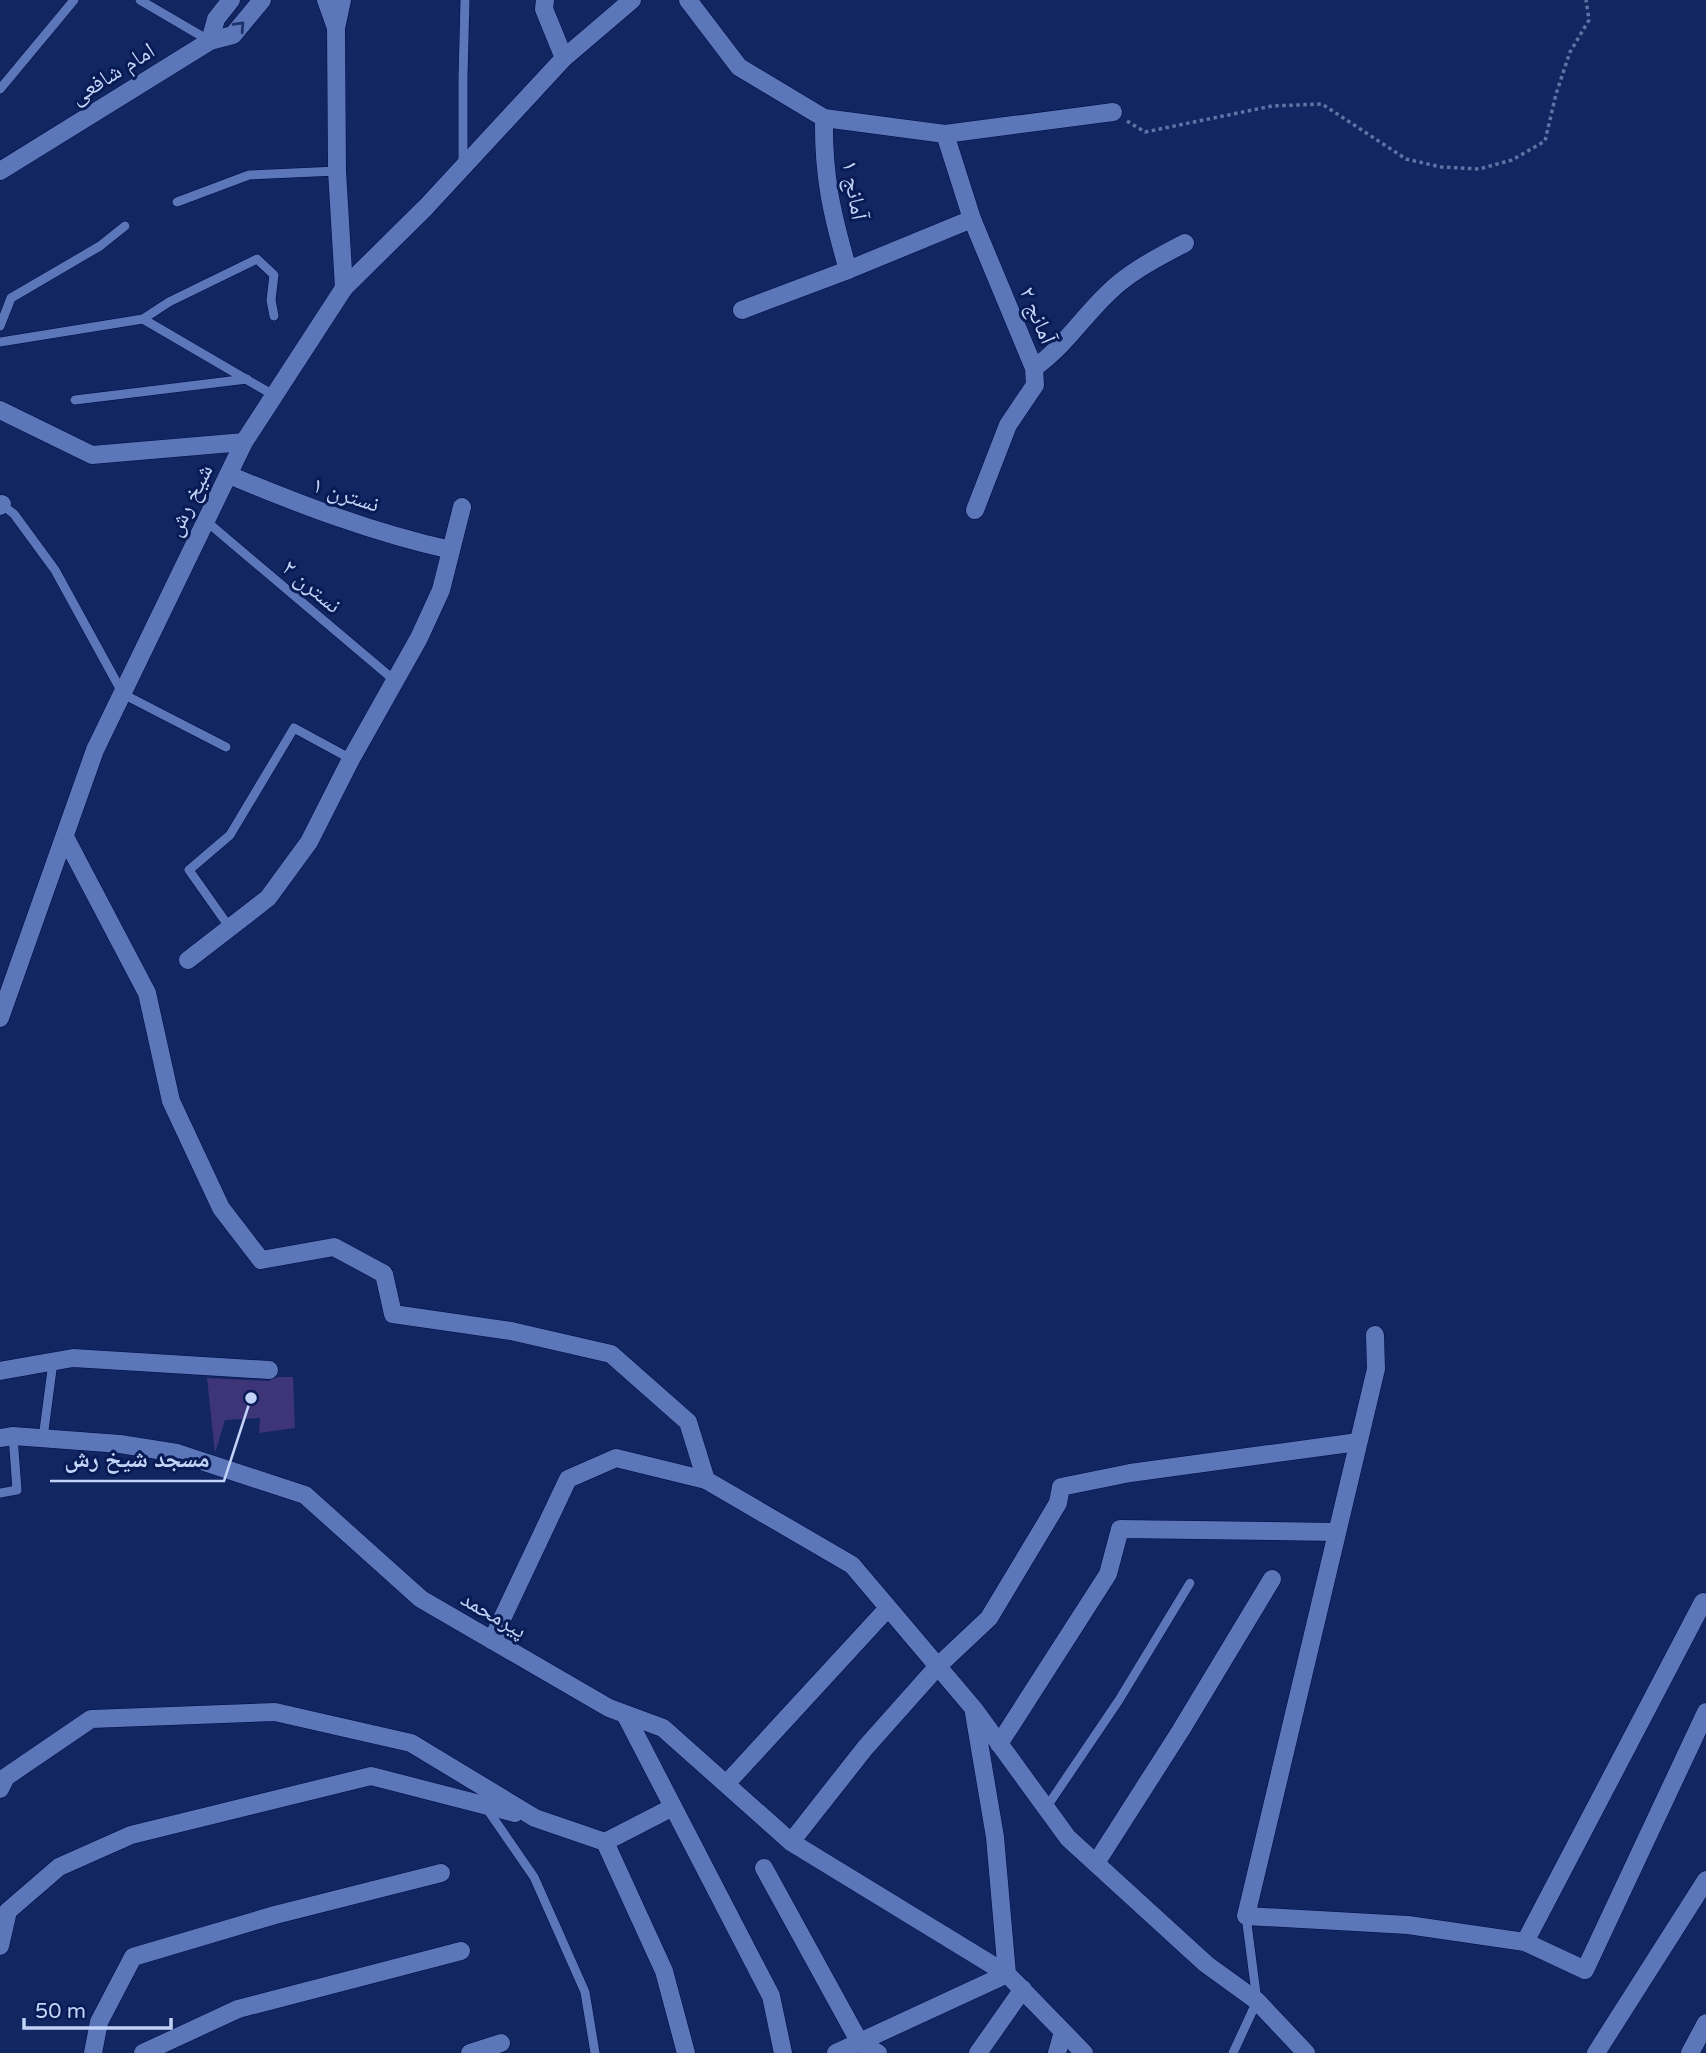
<svg xmlns="http://www.w3.org/2000/svg" width="1706" height="2053" font-family="'Varela Round','Noto Naskh Arabic',sans-serif">
  <style>
    .building { fill: #3d3577 }
    .lines { fill: none; stroke-linecap: round; stroke-linejoin: round }
    .service-casing { stroke: #020a44; stroke-width: 10 }
    .minor-casing { stroke: #020a44; stroke-width: 19 }
    .tertiary-casing { stroke: #020a44; stroke-width: 19 }
    .secondary-casing { stroke: #020a44; stroke-width: 19 }
    .path { stroke: #6073a4; stroke-width: 3.5; stroke-dasharray: 3.5 3.5; stroke-linecap: butt }
    .service { stroke: #5b77b9; stroke-width: 9 }
    .minor { stroke: #5b77b9; stroke-width: 18 }
    .tertiary { stroke: #5b77b9; stroke-width: 18 }
    .secondary { stroke: #5b77b9; stroke-width: 18 }
    .oneway { stroke: #1e326e }
    .labels { text-anchor: middle; stroke-width: 6; stroke-linejoin: round; paint-order: stroke }
    .street-label { font-size: 23px; fill: #c2d3f7; stroke: #091b55 }
    .leader { fill: none; stroke: #c2d3f7; stroke-width: 2.5 }
    .callout-dot { fill: #c2d3f7; stroke: #091b55; stroke-width: 2.5 }
    .callout-label { font-size: 24px; text-anchor: middle; font-weight: bold; fill: #c2d3f7; stroke: #091b55; stroke-width: 6; stroke-linejoin: round; paint-order: stroke }
  </style>
  <rect width="100%" height="100%" fill="#122761"/>
  <path class="building" d="M278,1377H293L295,1428L259,1433L260,1418L225,1420L215,1453L207,1378L268,1381Z"/>
  <g class="lines">
    <defs>
      <g id="service">
        <path d="M140,0L210,41"/>
        <path d="M0,89L74,0"/>
        <path d="M463,165V77L465,0"/>
        <path d="M177,202L249,175L337,171"/>
        <path d="M143,319L169,302L257,259L274,275L271,300L274,316"/>
        <path d="M0,326L11,298L100,246L125,226"/>
        <path d="M0,342L143,319L275,396"/>
        <path d="M75,400L247,379"/>
        <path d="M1,504L14,514L55,570L123,694L226,747"/>
        <path d="M206,521L394,680"/>
        <path d="M230,928L189,870L230,835L294,728L351,759"/>
        <path d="M43,1438L53,1362"/>
        <path d="M0,1493L17,1490L13,1436"/>
        <path d="M485,1806L534,1877L585,1992L595,2053"/>
        <path d="M1046,1808L1119,1700L1190,1583"/>
        <path d="M1233,2053L1257,2001L1246,1916"/>
      </g>
      <g id="minor">
        <path d="M688,0L739,67L824,118L945,134L1113,112"/>
        <path d="M564,58L632,0"/>
        <path d="M824,118C823,176 832,215 848,270"/>
        <path d="M945,134L972,219L1034,368L1035,385L1008,425L975,510"/>
        <path d="M344,288L426,207L564,58L544,9L545,0"/>
        <path d="M742,310L848,270L972,219"/>
        <path d="M1034,368C1063,348 1082,318 1107,294C1130,271 1157,258 1185,243"/>
        <path d="M0,410L92,455L244,442"/>
        <path d="M229,475C301,505 374,533 451,550"/>
        <path d="M0,506L2,504"/>
        <path d="M65,837L147,993L171,1101L221,1208L261,1260L334,1247L384,1274L393,1314L511,1331L611,1354L688,1422L706,1480L852,1565L974,1709L1068,1838L1206,1964L1257,2001L1306,2053"/>
        <path d="M188,960L268,898L309,842L351,759L419,638L441,590L462,507"/>
        <path d="M1375,1335L1376,1369L1246,1916L1408,1925L1525,1942L1703,1602"/>
        <path d="M0,1371L73,1358L269,1370"/>
        <path d="M0,1438L13,1436L120,1444L177,1453L305,1495L421,1599L609,1708L663,1728L791,1842L1007,1974L1084,2053"/>
        <path d="M492,1640L568,1479L616,1458L706,1480"/>
        <path d="M625,1714L771,1996L783,2053"/>
        <path d="M999,1744L1108,1574L1120,1529L1337,1532"/>
        <path d="M726,1784L888,1608"/>
        <path d="M0,1789L6,1777L91,1719L275,1712L411,1743L535,1818L605,1842L673,1807"/>
        <path d="M605,1842L664,1971L686,2053"/>
        <path d="M791,1842L865,1748L938,1666L989,1618L1058,1503L1061,1487L1130,1473L1358,1442"/>
        <path d="M1096,1863L1181,1730L1272,1579"/>
        <path d="M764,1868L860,2043L878,2053"/>
        <path d="M1525,1942L1585,1970L1706,1712"/>
        <path d="M0,1946L8,1911L59,1867L131,1835L371,1776L515,1813"/>
        <path d="M93,2053L99,2022L133,1957L275,1915L441,1873"/>
        <path d="M143,2053L238,2009L461,1951"/>
        <path d="M470,2053L501,2043"/>
        <path d="M836,2053L1007,1974L995,1837L974,1713"/>
        <path d="M978,2053L1023,1989"/>
        <path d="M1057,2053L1063,2032"/>
        <path d="M1596,2053L1706,1880"/>
        <path d="M1690,2053L1706,2023"/>
      </g>
      <g id="tertiary">
        <path d="M336,28L342,0"/>
        <path d="M0,1018L95,750L244,442L344,288L337,171L336,28L326,0"/>
      </g>
      <g id="secondary">
        <path d="M210,41L216,19L231,0"/>
        <path d="M0,171L210,41L233,35L262,0"/>
      </g>
    </defs>
    <use href="#service" class="service-casing"/>
    <use href="#minor" class="minor-casing"/>
    <use href="#tertiary" class="tertiary-casing"/>
    <use href="#secondary" class="secondary-casing"/>
    <path class="path" d="M1127,121L1145,132L1272,106L1322,104L1406,159L1441,167L1479,169L1512,160L1545,141L1556,94L1570,52L1589,20L1586,0"/>
    <use href="#service" class="service"/>
    <use href="#minor" class="minor"/>
    <use href="#tertiary" class="tertiary"/>
    <use href="#secondary" class="secondary"/>
  </g>
  <defs><path id="oneway-chevron" d="M-2-3.5L2.5 0L-2 3.5" fill="none" stroke-width="1.6" stroke-linecap="round" stroke-linejoin="round" transform="scale(1.75)"/></defs>
  <use class="oneway" href="#oneway-chevron" transform="translate(240 26) rotate(-47)"/>
  <g class="labels">
    <g class="street-label">
      <text transform="translate(112 73) rotate(-32)" y="8">امام شافعی</text>
      <text transform="translate(855 190) rotate(80)" y="8">آمانج ۱</text>
      <text transform="translate(1038 315) rotate(67)" y="8">آمانج ۲</text>
      <text transform="translate(346 494) rotate(18)" y="8">نسترن ۱</text>
      <text transform="translate(189 500) rotate(-64)" y="8">شیخ رش</text>
      <text transform="translate(312 586) rotate(40)" y="8">نسترن ۲</text>
      <text transform="translate(494 1614) rotate(30)" y="8">پیرمحمد</text>
    </g>
  </g>
  <path class="leader" d="M251 1398L224 1481H50"/>
  <circle class="callout-dot" cx="251" cy="1398" r="7"/>
  <g class="callout-label">
    <text x="137" y="1467">مسجد شیخ رش</text>
  </g>
  <path d="M24 2018v10h147v-10" fill="none" stroke="#c2d3f7" stroke-width="3.5"/>
  <text x="35" y="2018" font-size="21" fill="#c2d3f7" stroke="#091b55" stroke-width="5" paint-order="stroke">50 m</text>
</svg>
